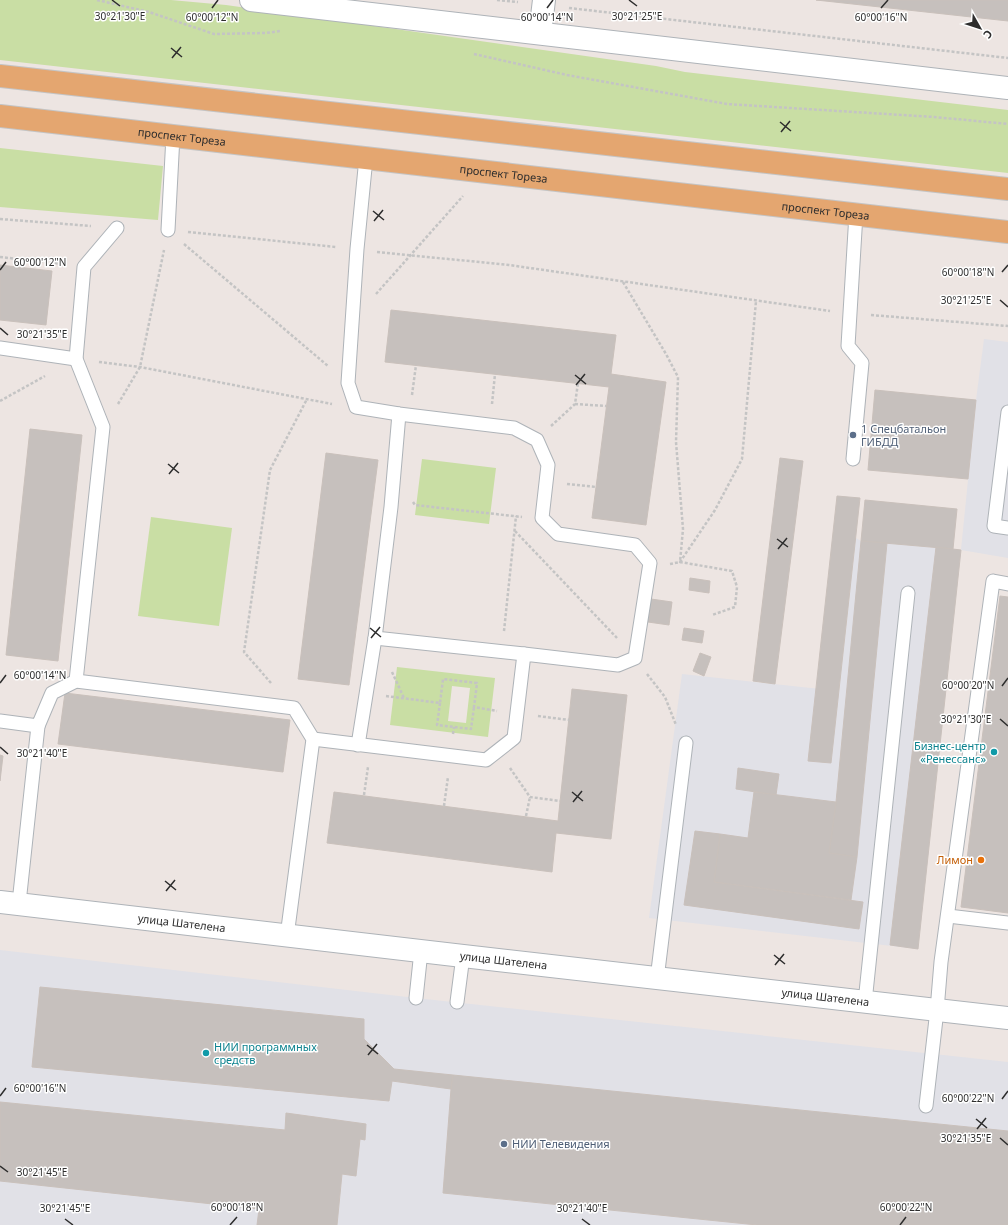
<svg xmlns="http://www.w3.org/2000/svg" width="1008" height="1225" font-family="'Noto Sans',sans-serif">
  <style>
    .industrial { fill: #e1e1e7 }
    .green { fill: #c9dea4; fill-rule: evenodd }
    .building { fill: #c6c0bd; stroke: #c9c0bb }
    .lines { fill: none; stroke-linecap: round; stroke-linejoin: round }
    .service-casing { stroke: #aeb3b8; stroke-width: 15 }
    .minor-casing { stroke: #aeb3b8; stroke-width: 24 }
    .primary-casing { stroke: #c4c4c4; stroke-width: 24 }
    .path { stroke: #c4c4c4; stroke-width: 2.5; stroke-dasharray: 3 2; stroke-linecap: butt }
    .service { stroke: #fff; stroke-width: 13 }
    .minor { stroke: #fff; stroke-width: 22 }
    .primary { stroke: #e4a670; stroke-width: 22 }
    .ticks { fill: none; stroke: #2d2d2d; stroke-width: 1.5 }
    .service-dot { fill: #5c6f8a; stroke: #fff; stroke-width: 1.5 }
    .culture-dot { fill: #0f9aa8; stroke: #fff; stroke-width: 1.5 }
    .food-dot { fill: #e8710a; stroke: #fff; stroke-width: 1.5 }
    .labels { text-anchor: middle; stroke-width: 3; stroke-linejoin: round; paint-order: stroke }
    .street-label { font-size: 11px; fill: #2d2d2d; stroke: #fff }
    .service-label { font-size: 11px; fill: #4e5e75; stroke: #fff; text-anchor: start }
    .culture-label { font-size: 11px; fill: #0d838f; stroke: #fff; text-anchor: end }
    .food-label { font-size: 11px; fill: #c56008; stroke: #fff; text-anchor: end }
    .ticks-label { font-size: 10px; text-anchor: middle; fill: #2d2d2d; stroke: #fff; stroke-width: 3; stroke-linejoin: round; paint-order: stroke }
  </style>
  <rect width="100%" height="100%" fill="#ede5e2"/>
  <g class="industrial">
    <path d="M984,339L1008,342V558L961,550L918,949L649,918L682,674L839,691L856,538L861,541L961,550L976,400Z"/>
    <path d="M0,950L416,998L1008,1062V1225H0Z"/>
  </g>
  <g class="green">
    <path d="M0,0H171L226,5L656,66L685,72L1008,110V173L0,60Z"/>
    <path d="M0,148L163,166L158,220L0,207Z"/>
    <path d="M422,459L496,468L489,524L415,515Z"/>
    <path d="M151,517L232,528L219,626L138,616Z"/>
    <path d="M397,667L495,678L488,737L390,725ZM452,686L470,688L466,723L448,721Z"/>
  </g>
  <g class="building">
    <path d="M816,0H1008V21Z"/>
    <path d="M0,265L52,271L46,325L0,320Z"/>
    <path d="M391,310L616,335L611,374L666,382L646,525L592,518L609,387L385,362Z"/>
    <path d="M875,390L976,400L968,479L868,470Z"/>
    <path d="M30,429L82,435L58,661L6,655Z"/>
    <path d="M326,453L378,460L349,685L298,679Z"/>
    <path d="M780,458L803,461L775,684L753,681Z"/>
    <path d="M837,496L860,498L831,763L808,761Z"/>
    <path d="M865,500L957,509L953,549L861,541Z"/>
    <path d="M861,541L887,543L857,857L829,853L836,802Z"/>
    <path d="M936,547L961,550L918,949L890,945Z"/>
    <path d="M690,578L710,581L709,593L689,590Z"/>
    <path d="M1000,596L1008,597V913L961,907Z"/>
    <path d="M651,599L672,602L669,625L648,622Z"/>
    <path d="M684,628L704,631L702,643L682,640Z"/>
    <path d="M700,653L711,657L704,676L693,671Z"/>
    <path d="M572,689L627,695L611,839L556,833L552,872L327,843L334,792L558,821Z"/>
    <path d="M65,693L290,720L283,772L58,744Z"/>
    <path d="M0,755L3,756L0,781Z"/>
    <path d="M738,768L779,774L776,795L736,789Z"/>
    <path d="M754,792L836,802L829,853L857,857L851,900L714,882L720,834L748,838Z"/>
    <path d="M695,831L720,834L714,882L863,902L859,929L684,905Z"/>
    <path d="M40,987L364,1019V1039L394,1069L453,1075L451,1089L392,1081L389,1101L32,1067Z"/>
    <path d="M453,1075L1008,1131V1225H757L443,1193L451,1089Z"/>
    <path d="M0,1102L285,1130L286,1113L366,1124L365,1140L360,1139L356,1176L342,1174L337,1225H257L259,1209L0,1181Z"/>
  </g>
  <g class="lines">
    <defs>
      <g id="service">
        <path d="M168,230L173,136"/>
        <path d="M0,348L76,359"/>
        <path d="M1008,412L994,526L1008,528"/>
        <path d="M853,459L862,363L848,346L856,214"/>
        <path d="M375,638L524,654"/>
        <path d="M76,681L103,427L76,359L84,267L117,228"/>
        <path d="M0,721L38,726L52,693L76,681L294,708L313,739L287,936"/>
        <path d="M313,739L486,760L514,738L524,654L618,665L635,658L650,563L635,545L558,534L542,518L548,465L537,440L514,428L399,414L356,407L348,383L357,249L366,158"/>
        <path d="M358,745L375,638L391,507L399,414"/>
        <path d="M19,903L38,726"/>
        <path d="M948,916L1008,923"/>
        <path d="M657,979L686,743"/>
        <path d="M416,998L421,951"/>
        <path d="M457,1002L463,956"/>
        <path d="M865,1002L908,593"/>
        <path d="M926,1106L937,1010L941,962L993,581L1008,584"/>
      </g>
      <g id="minor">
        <path d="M251,0L1008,88"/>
        <path d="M540,33L544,0"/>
        <path id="s1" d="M0,902L463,956L1008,1018"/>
      </g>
      <g id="primary">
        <path d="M0,76L1008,189"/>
        <path id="s2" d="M0,116L1008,232"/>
      </g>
    </defs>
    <use href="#service" class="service-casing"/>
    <use href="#minor" class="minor-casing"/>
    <use href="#primary" class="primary-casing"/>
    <g class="path">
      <path d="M97,0L149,12L214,34L266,33L280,31"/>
      <path d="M497,0L518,2"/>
      <path d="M569,8L1008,58"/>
      <path d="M474,54L567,75L727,104L934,117L1008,124"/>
      <path d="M0,219L91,226"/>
      <path d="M188,232L336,247"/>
      <path d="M184,244L328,366"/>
      <path d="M377,252L509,265L830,311"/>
      <path d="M0,257L63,264"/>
      <path d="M623,282L666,354L678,377L676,442L683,529L680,562L715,510L742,459L756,301"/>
      <path d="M376,294L463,196"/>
      <path d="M871,315L1008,326"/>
      <path d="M99,362L140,367L332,404"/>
      <path d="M412,395L416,365"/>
      <path d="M0,401L45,376"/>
      <path d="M118,404L140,367L164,250"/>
      <path d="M492,404L495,374"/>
      <path d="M575,404L606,406"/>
      <path d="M551,426L575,404L578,383"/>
      <path d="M567,484L596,487"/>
      <path d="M413,502L415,505L522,517"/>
      <path d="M515,531L617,638"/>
      <path d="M670,564L680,562L732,571L737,587L735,607L712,615"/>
      <path d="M504,631L516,516"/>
      <path d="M392,672L404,698"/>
      <path d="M647,674L665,697L676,725"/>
      <path d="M271,683L244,652L270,470L307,399"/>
      <path d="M386,696L440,703L443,679L477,683L474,707L497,711"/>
      <path d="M440,703L437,725L471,729L474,707"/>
      <path d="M538,716L569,720"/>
      <path d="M453,734L454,727"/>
      <path d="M510,768L530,797L560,801"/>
      <path d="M364,795L368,767"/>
      <path d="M444,806L448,777"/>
      <path d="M526,816L530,797"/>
    </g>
    <use href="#service" class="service"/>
    <use href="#minor" class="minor"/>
    <use href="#primary" class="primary"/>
  </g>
  <path class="ticks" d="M112,0L120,6M629,0L637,6M212,8L218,0M547,8L553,0M881,8L888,0M171,48L182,57M172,58L181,47M780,122L791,131M781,132L790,121M373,211L384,220M374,221L383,210M0,270L6,262M1002,272L1008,265M1000,300L1008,307M0,328L8,335M575,375L586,384M576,385L585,374M168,464L179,473M169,474L178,463M777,539L788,547M778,549L787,538M370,628L381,637M371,638L380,627M0,683L6,675M1002,686L1008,678M1000,719L1008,726M0,747L8,754M572,792L583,801M573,802L582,791M165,881L176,890M166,891L175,880M774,955L785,964M775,965L784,954M367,1045L378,1054M368,1055L377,1044M0,1096L6,1088M1002,1099L1008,1091M976,1119L987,1128M977,1129L986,1118M1000,1138L1008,1145M0,1166L8,1172M65,1219L73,1225M582,1219L590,1225M230,1225L237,1217M900,1225L906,1217"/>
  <g class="service-dot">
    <circle cx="853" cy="435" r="4"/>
    <circle cx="504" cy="1144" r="4"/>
  </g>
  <g class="culture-dot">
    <circle cx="994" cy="752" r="4"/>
    <circle cx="206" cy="1053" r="4"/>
  </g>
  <circle class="food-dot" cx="981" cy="860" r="4"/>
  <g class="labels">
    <g class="street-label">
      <text dy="4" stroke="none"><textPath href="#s2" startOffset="183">проспект Тореза</textPath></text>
      <text dy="4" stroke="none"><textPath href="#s2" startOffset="507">проспект Тореза</textPath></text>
      <text dy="4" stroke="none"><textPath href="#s2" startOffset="831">проспект Тореза</textPath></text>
      <text dy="4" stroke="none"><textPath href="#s1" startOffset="183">улица Шателена</textPath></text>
      <text dy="4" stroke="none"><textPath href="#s1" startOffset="507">улица Шателена</textPath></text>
      <text dy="4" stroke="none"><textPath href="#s1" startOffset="831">улица Шателена</textPath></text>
    </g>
    <g class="service-label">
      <text x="861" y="433">1 Спецбатальон<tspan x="861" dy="13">ГИБДД</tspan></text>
      <text x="512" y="1148">НИИ Телевидения</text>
    </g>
    <g class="culture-label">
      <text x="986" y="750">Бизнес-центр<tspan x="986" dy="13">«Ренессанс»</tspan></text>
      <text x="214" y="1051" text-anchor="start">НИИ программных<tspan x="214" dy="13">средств</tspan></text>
    </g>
    <g class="food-label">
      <text x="973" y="864">Лимон</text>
    </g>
  </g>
  <g class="ticks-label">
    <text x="637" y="20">30°21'25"E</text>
    <text x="120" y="20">30°21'30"E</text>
    <text x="212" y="21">60°00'12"N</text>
    <text x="547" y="21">60°00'14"N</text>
    <text x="881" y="21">60°00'16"N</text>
    <text x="40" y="266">60°00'12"N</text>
    <text x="968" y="276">60°00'18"N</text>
    <text x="966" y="304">30°21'25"E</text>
    <text x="42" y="338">30°21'35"E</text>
    <text x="40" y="679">60°00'14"N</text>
    <text x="968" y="689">60°00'20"N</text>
    <text x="966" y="723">30°21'30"E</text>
    <text x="42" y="757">30°21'40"E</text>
    <text x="40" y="1092">60°00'16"N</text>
    <text x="968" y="1102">60°00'22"N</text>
    <text x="966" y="1142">30°21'35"E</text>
    <text x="42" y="1176">30°21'45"E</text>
    <text x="237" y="1211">60°00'18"N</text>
    <text x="906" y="1211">60°00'22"N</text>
    <text x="65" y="1212">30°21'45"E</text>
    <text x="582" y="1212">30°21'40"E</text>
  </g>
  <g transform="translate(980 28) rotate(129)" stroke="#ffffff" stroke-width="3" paint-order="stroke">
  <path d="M0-3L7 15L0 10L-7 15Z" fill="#2d2d2d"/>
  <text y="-6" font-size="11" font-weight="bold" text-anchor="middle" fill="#2d2d2d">С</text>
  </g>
</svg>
